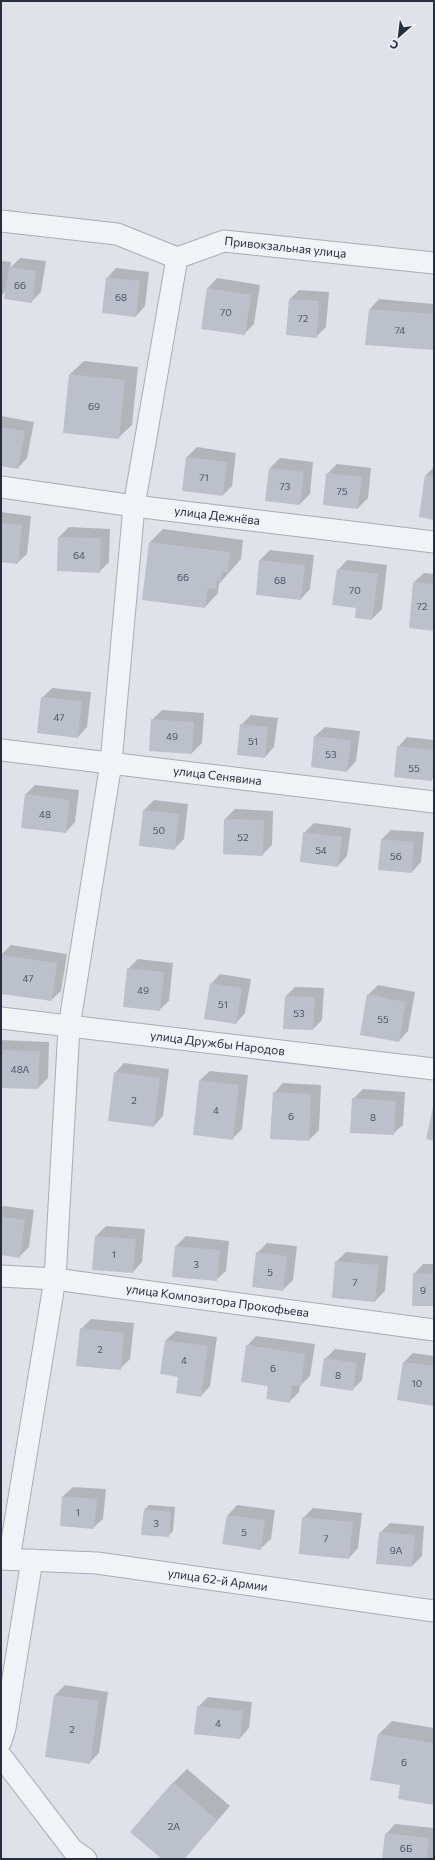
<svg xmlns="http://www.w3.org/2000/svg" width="435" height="1860" font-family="Commissioner,sans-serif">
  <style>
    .shadow { fill: #0003 }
    .building { fill: #bcc0cb }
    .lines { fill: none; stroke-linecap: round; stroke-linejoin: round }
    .minor-casing { stroke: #a8acb6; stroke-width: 23 }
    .minor { stroke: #f1f3f7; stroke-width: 21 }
    .labels { text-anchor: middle; stroke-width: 3; stroke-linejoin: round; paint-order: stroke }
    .number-label { font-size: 10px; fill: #4c5263 }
    .street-label { font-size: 12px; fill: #272e40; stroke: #eef1f6 }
  </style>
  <rect width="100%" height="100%" fill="#dfe2e8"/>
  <g class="shadow">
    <path d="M20,258L46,261L41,292L31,302L7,290L1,296V261L11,262L10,268Z"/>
    <path d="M116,268L149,272L145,306L136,316L107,278Z"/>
    <path d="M217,278L260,285L254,324L244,334L208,288Z"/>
    <path d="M299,290L329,292L326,327L316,337L290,299Z"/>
    <path d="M379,299L434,304V349L367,344L370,309Z"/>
    <path d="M84,361L138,367L132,425L118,438L70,374Z"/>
    <path d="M1,416L34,422L27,458L18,468L1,465Z"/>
    <path d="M197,447L236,453L232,486L223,495L187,457Z"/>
    <path d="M280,458L313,462L310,494L300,504L266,500L270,468Z"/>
    <path d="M337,464L371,468L368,498L358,508L327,474Z"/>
    <path d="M434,467V519L426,475Z"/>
    <path d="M1,512L31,516L27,554L17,563L1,561Z"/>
    <path d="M69,527L110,529L109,562L99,572L59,537Z"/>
    <path d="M163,529L243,540L241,559L219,584L218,593L205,607L150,542Z"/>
    <path d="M270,550L314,555L310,589L301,599L257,594L260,560Z"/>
    <path d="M347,560L387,565L382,609L372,619L357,607L338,570Z"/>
    <path d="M424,573L434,574V630L414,582Z"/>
    <path d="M52,688L91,692L87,727L78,737L42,698Z"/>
    <path d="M162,710L204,713L202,743L192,753L152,720Z"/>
    <path d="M251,715L278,718L274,747L265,757L241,725Z"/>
    <path d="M325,727L360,731L356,761L347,771L315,736Z"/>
    <path d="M407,737L434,740V777L431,780L398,747Z"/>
    <path d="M35,785L79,790L75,822L66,832L26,794Z"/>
    <path d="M154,800L188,804L184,839L174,849L140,845L144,810Z"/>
    <path d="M235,809L273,811L272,845L262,855L225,819Z"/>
    <path d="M314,823L351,828L347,856L338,866L304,833Z"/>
    <path d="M391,830L424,832L421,862L412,872L382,839Z"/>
    <path d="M11,945L67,954L61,991L51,1000L1,993V955Z"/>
    <path d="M138,959L173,963L169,1001L159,1010L128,969Z"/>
    <path d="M220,974L251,979L245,1013L236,1023L211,984Z"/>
    <path d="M378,985L415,992L408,1031L399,1041L368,995Z"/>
    <path d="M295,987L324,988L322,1020L313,1029L286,996Z"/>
    <path d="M1,1040L49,1042L48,1078L38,1088L1,1087Z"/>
    <path d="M124,1063L169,1069L163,1116L154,1126L115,1073Z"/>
    <path d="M210,1071L248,1075L242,1129L232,1139L200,1080Z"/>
    <path d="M283,1083L321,1085L319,1130L309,1140L274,1093Z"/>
    <path d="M363,1089L405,1092L403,1125L393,1134L353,1099Z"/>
    <path d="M3,1206L34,1210L29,1247L19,1257L1,1254V1208Z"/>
    <path d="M106,1226L145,1229L142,1262L133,1272L93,1269L96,1236Z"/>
    <path d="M186,1236L229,1241L226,1271L216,1280L173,1276L176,1246Z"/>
    <path d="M267,1243L297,1246L293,1280L283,1290L257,1253Z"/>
    <path d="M346,1252L388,1256L385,1291L375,1301L336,1262Z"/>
    <path d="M423,1264H434V1305L414,1274Z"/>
    <path d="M91,1319L134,1323L130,1359L120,1369L81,1329Z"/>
    <path d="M176,1331L217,1337L210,1386L201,1396L179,1376L166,1340Z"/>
    <path d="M256,1336L315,1344L310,1376L300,1386L299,1392L289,1402L269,1385L247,1346Z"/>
    <path d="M335,1349L366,1353L362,1380L352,1390L325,1359Z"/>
    <path d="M413,1353L434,1356L433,1405L404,1362Z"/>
    <path d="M73,1487L106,1489L103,1519L93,1528L63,1496Z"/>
    <path d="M149,1505L175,1507L173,1531L168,1536L144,1510Z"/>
    <path d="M237,1505L275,1510L271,1539L261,1548L228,1515Z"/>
    <path d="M313,1508L362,1513L358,1548L349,1558L303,1518Z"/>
    <path d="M390,1523L424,1526L422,1556L412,1566L380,1533Z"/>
    <path d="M65,1685L108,1692L99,1753L89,1763L46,1756L55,1695Z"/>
    <path d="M208,1697L252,1702L249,1728L240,1738L198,1707Z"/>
    <path d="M392,1721L434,1728V1804L401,1784L379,1734Z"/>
    <path d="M187,1769L230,1806L184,1859H163L173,1783Z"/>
    <path d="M395,1824L434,1828V1859H383L386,1834Z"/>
  </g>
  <g class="building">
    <path d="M9,267L36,271L32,303L4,299Z"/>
    <path d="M106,277L140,281L136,317L102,313Z"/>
    <path d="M207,288L251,295L245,335L201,329Z"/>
    <path d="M289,299L319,301L317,338L286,335Z"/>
    <path d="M369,309L434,314V350L365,345Z"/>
    <path d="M69,374L125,380L119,439L63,433Z"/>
    <path d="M1,427L25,431L18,469L1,466Z"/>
    <path d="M186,457L227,462L223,496L182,491Z"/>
    <path d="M269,468L304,472L300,505L265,501Z"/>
    <path d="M326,473L362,477L358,509L323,505Z"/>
    <path d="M425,475L434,476V520L419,517Z"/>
    <path d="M1,523L22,525L18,564L1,562Z"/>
    <path d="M58,537L101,538L100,573L57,571Z"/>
    <path d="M149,542L230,552L228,573L222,572L221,581L217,580L216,589L208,588L205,608L142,600Z"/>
    <path d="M259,560L305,565L301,600L256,595Z"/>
    <path d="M337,569L378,574L372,620L355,618L356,608L332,605Z"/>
    <path d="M413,582L434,584V631L409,628Z"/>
    <path d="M41,697L82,701L78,738L37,733Z"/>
    <path d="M151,719L194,722L192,754L149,751Z"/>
    <path d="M240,724L268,727L265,758L237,755Z"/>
    <path d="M314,736L351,740L347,772L311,767Z"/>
    <path d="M397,746L434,750L432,781L394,777Z"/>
    <path d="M25,794L70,800L66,833L21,828Z"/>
    <path d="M143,810L179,814L175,850L139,846Z"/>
    <path d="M224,819L264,820L263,856L223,854Z"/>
    <path d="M303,832L342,837L338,867L300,862Z"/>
    <path d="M381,839L414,842L412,873L378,870Z"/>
    <path d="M1,955L57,963L52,1001L1,994Z"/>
    <path d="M127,968L164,972L160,1011L123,1007Z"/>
    <path d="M210,983L242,988L236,1024L204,1019Z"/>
    <path d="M367,994L406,1002L399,1042L360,1035Z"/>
    <path d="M285,996L315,997L313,1030L283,1029Z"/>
    <path d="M1,1050L40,1051L38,1089L1,1088Z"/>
    <path d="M114,1072L160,1078L154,1127L108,1121Z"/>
    <path d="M199,1080L239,1085L233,1140L193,1135Z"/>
    <path d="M273,1092L311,1094L309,1141L270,1139Z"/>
    <path d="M352,1098L396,1101L394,1135L350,1133Z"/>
    <path d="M433,1107H434V1141L426,1139Z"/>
    <path d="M1,1216L25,1220L20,1258L1,1255Z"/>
    <path d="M95,1236L136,1239L133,1273L92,1270Z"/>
    <path d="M175,1246L220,1250L217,1281L172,1277Z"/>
    <path d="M256,1252L287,1256L283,1291L252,1287Z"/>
    <path d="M335,1261L379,1265L375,1302L332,1298Z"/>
    <path d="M413,1273L434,1274V1306H412Z"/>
    <path d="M80,1328L124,1333L121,1370L76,1366Z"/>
    <path d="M165,1340L208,1346L201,1397L176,1393L178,1377L160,1374Z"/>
    <path d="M246,1345L305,1354L301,1386L292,1385L290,1403L266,1399L268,1386L241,1382Z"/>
    <path d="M324,1358L357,1363L353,1391L320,1386Z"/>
    <path d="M403,1362L434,1366L433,1406L397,1400Z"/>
    <path d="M62,1496L97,1499L94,1529L60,1526Z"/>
    <path d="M144,1509L171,1512L169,1537L141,1535Z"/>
    <path d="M227,1515L265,1520L261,1550L222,1544Z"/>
    <path d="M302,1517L353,1522L349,1559L299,1554Z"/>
    <path d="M379,1532L415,1535L412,1567L376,1564Z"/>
    <path d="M54,1695L99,1701L90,1764L45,1757Z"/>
    <path d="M197,1706L243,1711L240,1739L194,1734Z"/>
    <path d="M378,1734L434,1743V1805L398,1799L400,1785L370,1780Z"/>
    <path d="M173,1782L217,1820L184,1859H162L130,1832Z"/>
    <path d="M385,1833L429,1838L427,1859H382Z"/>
  </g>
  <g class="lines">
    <defs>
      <g id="minor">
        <path id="s1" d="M1,221L117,234L177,258L224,241L434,263"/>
        <path id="s2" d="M1,487L134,506L434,542"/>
        <path id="s3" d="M1,750L434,802"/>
        <path id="s4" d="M1,1018L434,1069"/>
        <path id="s5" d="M1,1276L55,1279L434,1330"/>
        <path id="s6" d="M1,1559L97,1563L434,1611"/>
        <path d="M9,1559L55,1279L69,1027L111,763L134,506L177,258"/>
        <path d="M1,1741L5,1728L32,1560"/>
        <path d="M1,1756L72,1849L86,1859"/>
      </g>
    </defs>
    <use href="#minor" class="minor-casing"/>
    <use href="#minor" class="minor"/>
  </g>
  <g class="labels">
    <g class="number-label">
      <text x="20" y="289">66</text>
      <text x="121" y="301">68</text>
      <text x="226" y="316">70</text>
      <text x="303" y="322">72</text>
      <text x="400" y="334">74</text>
      <text x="94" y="410">69</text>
      <text x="204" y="481">71</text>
      <text x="285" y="490">73</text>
      <text x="342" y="495">75</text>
      <text x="79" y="559">64</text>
      <text x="183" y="581">66</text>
      <text x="280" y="584">68</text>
      <text x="355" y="594">70</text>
      <text x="422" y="610">72</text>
      <text x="59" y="721">47</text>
      <text x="172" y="740">49</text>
      <text x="253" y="745">51</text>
      <text x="331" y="758">53</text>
      <text x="414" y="772">55</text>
      <text x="45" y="818">48</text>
      <text x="159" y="834">50</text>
      <text x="243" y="841">52</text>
      <text x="321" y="854">54</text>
      <text x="396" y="860">56</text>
      <text x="28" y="982">47</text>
      <text x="143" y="994">49</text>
      <text x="223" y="1008">51</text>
      <text x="299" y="1017">53</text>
      <text x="383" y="1023">55</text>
      <text x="20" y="1073">48А</text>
      <text x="134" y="1104">2</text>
      <text x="216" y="1114">4</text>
      <text x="291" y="1120">6</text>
      <text x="373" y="1121">8</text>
      <text x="114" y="1258">1</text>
      <text x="196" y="1268">3</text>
      <text x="270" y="1276">5</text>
      <text x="355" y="1286">7</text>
      <text x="423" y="1294">9</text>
      <text x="100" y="1353">2</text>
      <text x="184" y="1364">4</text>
      <text x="273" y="1372">6</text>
      <text x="338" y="1379">8</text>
      <text x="417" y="1387">10</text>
      <text x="78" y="1516">1</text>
      <text x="156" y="1527">3</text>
      <text x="244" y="1536">5</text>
      <text x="326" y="1542">7</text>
      <text x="396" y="1554">9А</text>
      <text x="218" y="1727">4</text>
      <text x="72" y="1733">2</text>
      <text x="404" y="1766">6</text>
      <text x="174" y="1830">2А</text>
      <text x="406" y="1852">6Б</text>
    </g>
    <g class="street-label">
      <text dy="4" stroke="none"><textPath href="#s1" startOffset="293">Привокзальная улица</textPath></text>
      <text dy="4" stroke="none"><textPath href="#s2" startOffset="218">улица Дежнёва</textPath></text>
      <text dy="4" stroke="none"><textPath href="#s3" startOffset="218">улица Сенявина</textPath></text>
      <text dy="4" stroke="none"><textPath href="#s4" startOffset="218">улица Дружбы Народов</textPath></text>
      <text dy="4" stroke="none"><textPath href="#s5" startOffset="218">улица Композитора Прокофьева</textPath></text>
      <text dy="4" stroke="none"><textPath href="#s6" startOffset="218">улица 62-й Армии</textPath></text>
    </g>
  </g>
  <rect width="435" height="1860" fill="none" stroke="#272e40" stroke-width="4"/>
  <g transform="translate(399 36) rotate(208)" stroke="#eef1f6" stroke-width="3" paint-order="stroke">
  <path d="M0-3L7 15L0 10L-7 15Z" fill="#272e40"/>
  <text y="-6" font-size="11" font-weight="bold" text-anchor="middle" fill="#272e40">С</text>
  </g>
</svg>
